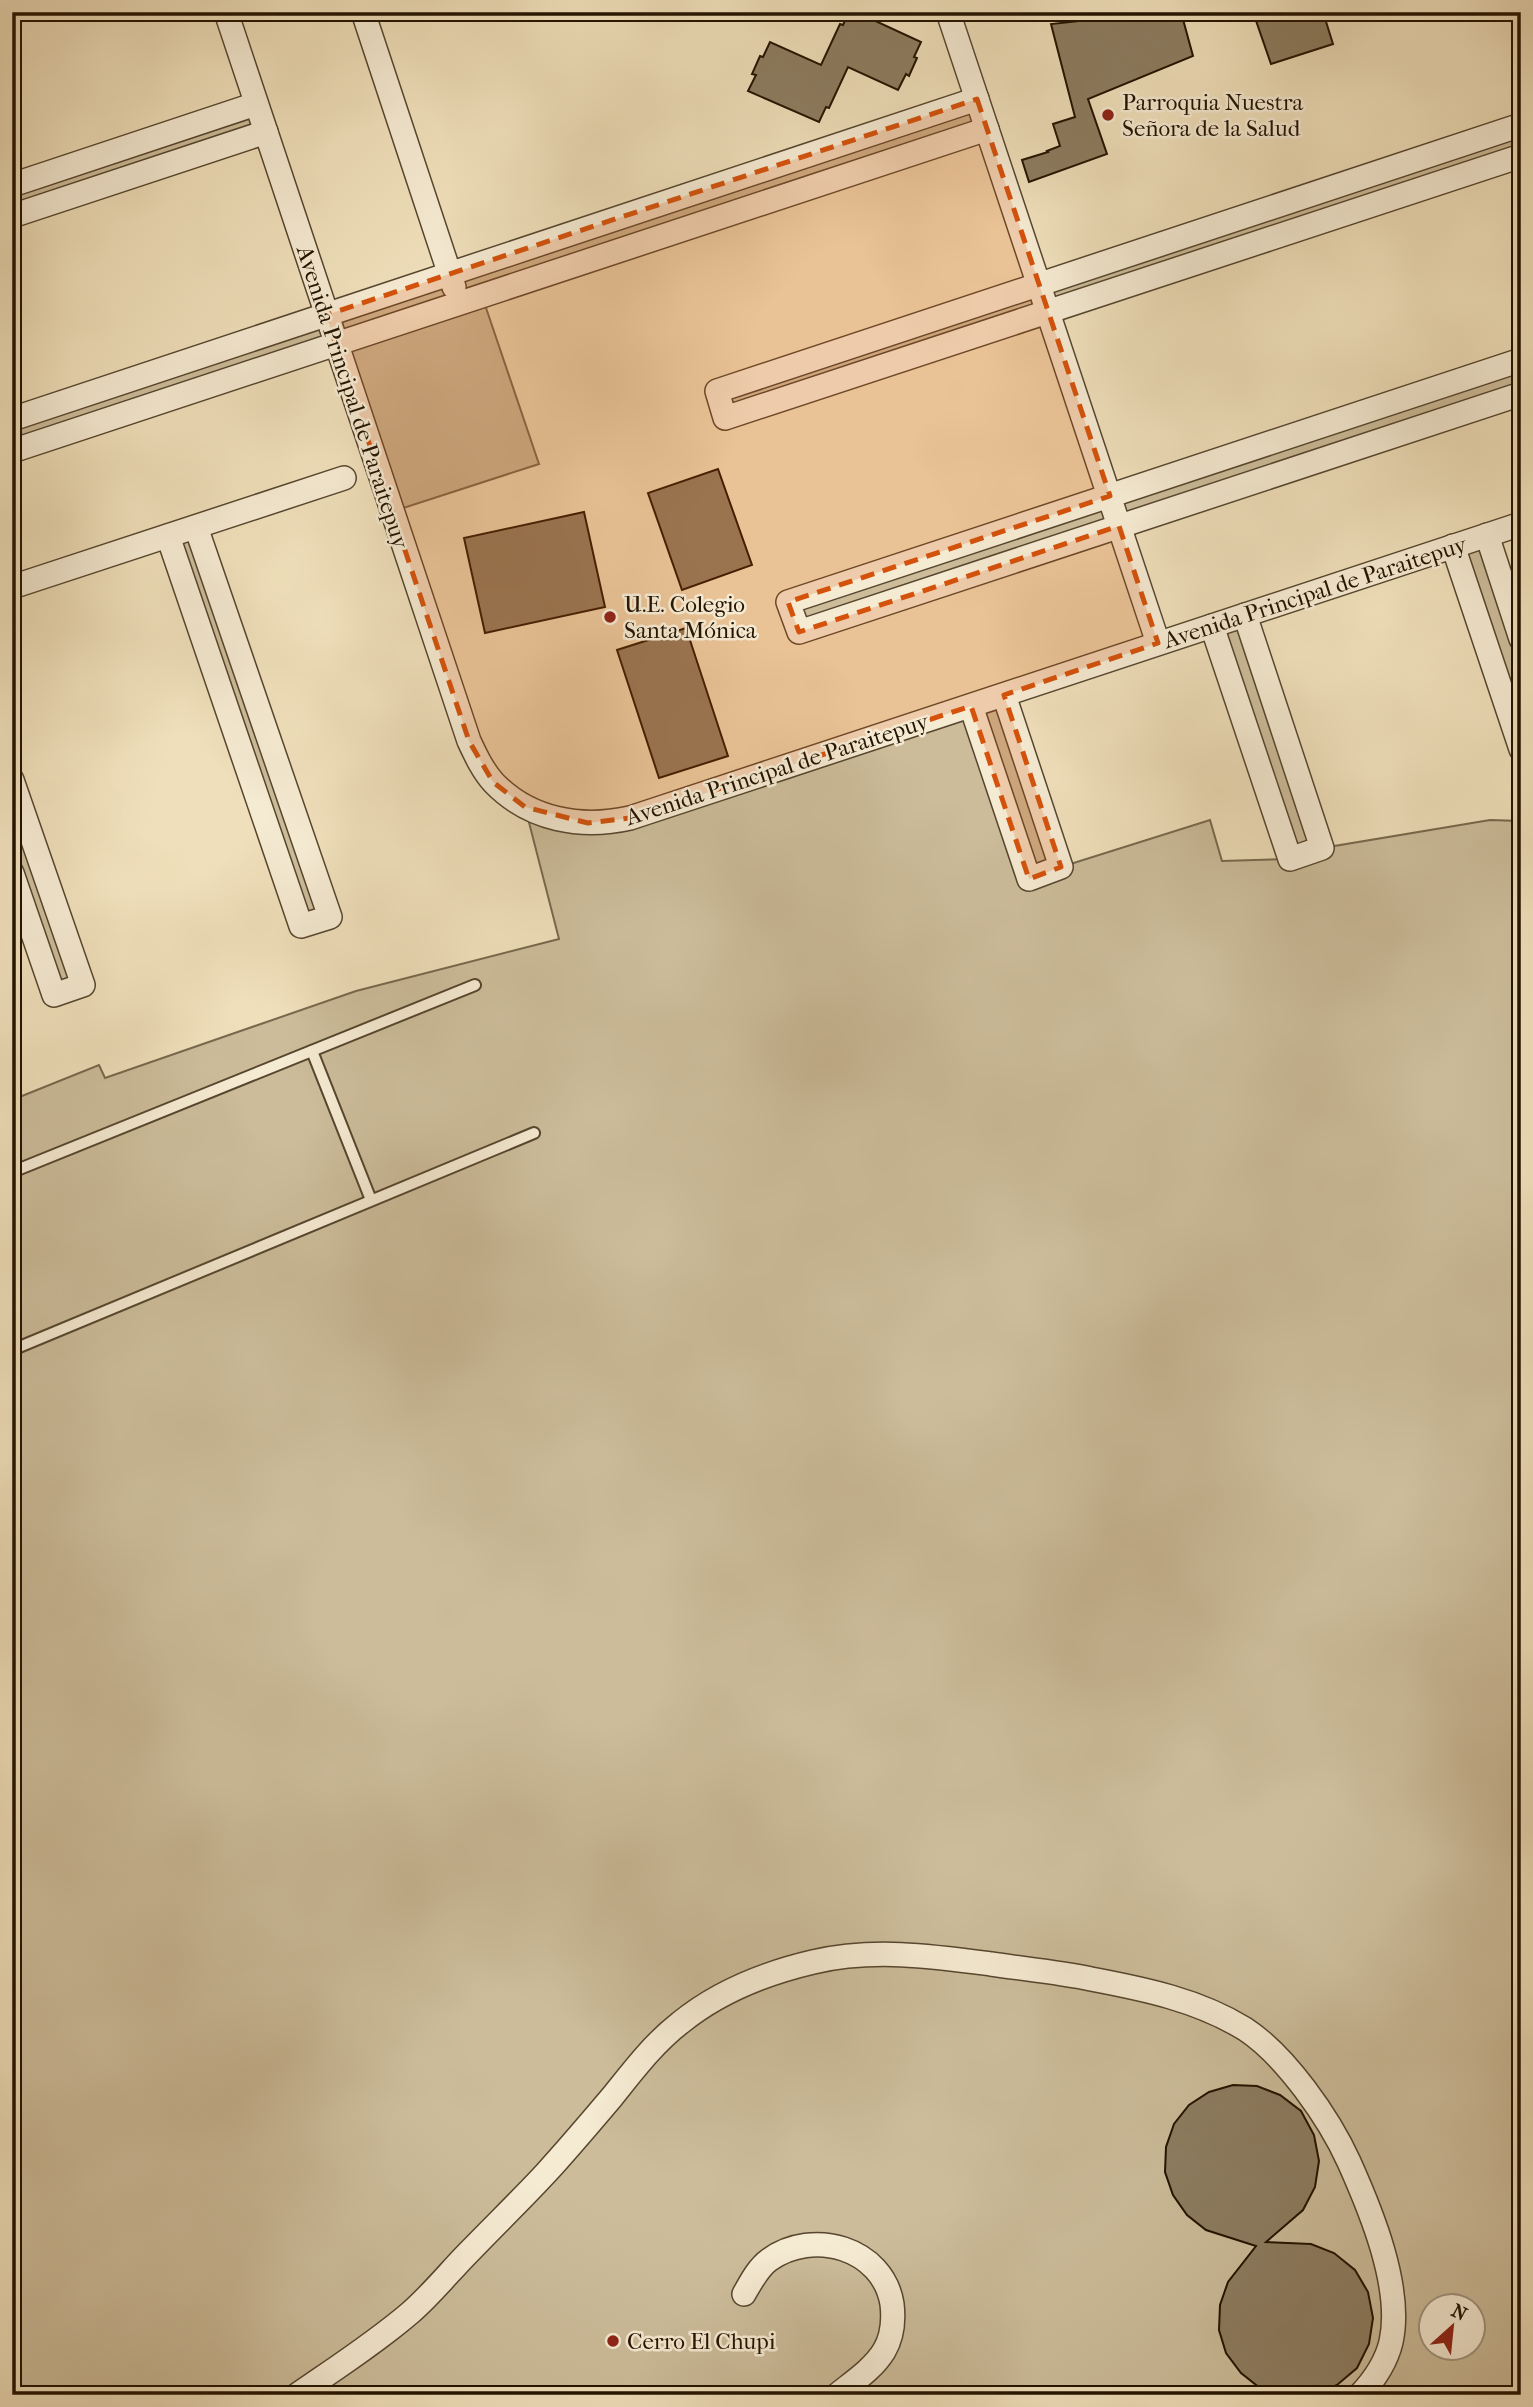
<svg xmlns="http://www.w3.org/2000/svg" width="1533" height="2407" font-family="'IM FELL French Canon',serif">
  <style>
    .green { fill: #ccbc9a; stroke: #78684d; stroke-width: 2; fill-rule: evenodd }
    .building { fill: #8d7d61; stroke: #231300; stroke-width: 2 }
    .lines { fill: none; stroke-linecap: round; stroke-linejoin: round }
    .service-casing { stroke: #56462e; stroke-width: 14 }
    .minor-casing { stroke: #56462e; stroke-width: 26 }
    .service { stroke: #f5ead2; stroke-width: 10 }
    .minor { stroke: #f5ead2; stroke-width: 23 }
    .marked { fill: #d4520b; fill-opacity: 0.2; stroke: #d4520b; stroke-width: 5; stroke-dasharray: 14 9; stroke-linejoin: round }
    .poi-dot { fill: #8f2418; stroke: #f5ead2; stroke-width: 2.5 }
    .labels { text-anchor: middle; stroke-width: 5; stroke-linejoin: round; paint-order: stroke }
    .poi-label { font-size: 23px; fill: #231300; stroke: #f5ead2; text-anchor: start }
    .street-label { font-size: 23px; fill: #231300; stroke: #f5ead2 }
  </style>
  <rect width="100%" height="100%" fill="#efdfba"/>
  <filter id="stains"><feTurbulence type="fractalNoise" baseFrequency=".00286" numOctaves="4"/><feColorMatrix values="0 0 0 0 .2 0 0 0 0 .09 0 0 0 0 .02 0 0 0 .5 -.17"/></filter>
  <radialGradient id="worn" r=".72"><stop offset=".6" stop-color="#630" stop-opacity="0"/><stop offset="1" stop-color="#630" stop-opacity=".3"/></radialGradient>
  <g class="green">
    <path d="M977,99L987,129L482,296L539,464L391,512L335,344L12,451V419Z"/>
    <path d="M256,104L266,132L12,216V185Z"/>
    <path d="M1521,125V156L725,418L717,391Z"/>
    <path d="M1521,360V394L799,632L788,602Z"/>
    <path d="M196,527L330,917L301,926L168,536Z"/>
    <path d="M1487,535L1521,639V749L1453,546Z"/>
    <path d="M1245,615L1322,848L1490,820L1521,821V2395H12V1100L99,1065L105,1078L356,991L559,939L525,807L587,823L1004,695L1061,867L1210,820L1222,861L1289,859L1212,626ZM1432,2306H1474V2348H1432Z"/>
    <path d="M12,780L83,985L54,995L12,873Z"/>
  </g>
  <g class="building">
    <path d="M849,12H856L921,42L914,57L917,58L909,76L906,74L898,90L848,67L829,108L826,107L819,122L748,91L756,75L752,74L760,56L763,57L770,42L821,65L840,24L843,25Z"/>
    <path d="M1162,12H1181L1193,56L1088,99L1107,154L1029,182L1022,160L1048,152L1047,151L1060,146L1053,124L1075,117L1051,24Z"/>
    <path d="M1253,12H1323L1333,44L1271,64Z"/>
    <path d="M718,469L752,565L682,590L648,493Z"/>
    <path d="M584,512L605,607L485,633L464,538Z"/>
    <path d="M686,628L728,756L659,778L617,650Z"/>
    <path d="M1233,2085L1257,2086L1280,2095L1301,2111L1314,2135L1319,2161L1315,2187L1303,2210L1266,2242L1311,2244L1334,2253L1355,2270L1368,2292L1373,2318L1369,2344L1357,2368L1337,2385L1313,2395H1282L1260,2388L1241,2373L1226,2353L1219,2330L1220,2305L1228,2282L1256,2246L1206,2230L1187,2215L1173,2195L1165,2172L1166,2147L1174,2124L1189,2105L1209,2092Z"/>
  </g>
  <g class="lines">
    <defs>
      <g id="service">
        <path d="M312,1051L371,1200"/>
        <path d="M12,1172L475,985"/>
        <path d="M12,1350L534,1133"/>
      </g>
      <g id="minor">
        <path d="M226,12L469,741C476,756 483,771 494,783C530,820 581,829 630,818L1521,524"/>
        <path d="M363,12L454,287"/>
        <path d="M948,12L1158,643"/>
        <path d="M1521,125L717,391L725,418L1521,156"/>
        <path d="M12,185L256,104"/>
        <path d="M12,216L266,132"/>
        <path d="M1521,360L788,602L799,632L1521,394"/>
        <path d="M12,419L977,99"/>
        <path d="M12,451L987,129"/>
        <path d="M1487,535L1521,639"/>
        <path d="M168,536L301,926L330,917L196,527"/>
        <path d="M1453,546L1521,749"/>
        <path d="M12,587L344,478"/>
        <path d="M1212,626L1290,859L1322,848L1245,615"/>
        <path d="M971,706L1029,879L1061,867L1004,695"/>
        <path d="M12,780L83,985L54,995L12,873"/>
        <path d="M744,2294C751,2282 758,2268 769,2260C813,2228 883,2248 892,2304C894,2321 893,2336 884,2351C873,2369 853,2382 837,2395"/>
        <path d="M297,2395C336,2368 375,2343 410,2313C432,2294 450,2271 470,2251C495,2225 521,2200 546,2173C568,2149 590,2123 612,2097C633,2071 653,2044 680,2023C718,1992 766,1973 813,1962C873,1948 931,1956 991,1964C1024,1969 1058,1972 1091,1979C1144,1989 1198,2000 1245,2029C1286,2056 1329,2118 1349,2162C1371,2211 1403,2288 1391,2342C1386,2363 1375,2379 1360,2395"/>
      </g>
    </defs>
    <use href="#service" class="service-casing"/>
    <use href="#minor" class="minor-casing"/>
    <use href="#service" class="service"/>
    <use href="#minor" class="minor"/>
  </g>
  <path class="marked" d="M977,99L1110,496L788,602L799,632L1119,526L1158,643L1004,695L1061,867L1029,879L971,706L630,818L588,823L525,807L493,782L469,741L326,315Z"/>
  <g class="poi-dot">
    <circle cx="1108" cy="115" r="7"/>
    <circle cx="610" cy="617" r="7"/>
    <circle cx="613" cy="2341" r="7"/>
  </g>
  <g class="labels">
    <g class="poi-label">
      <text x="1122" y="110">Parroquia Nuestra<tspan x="1122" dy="26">Señora de la Salud</tspan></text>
      <text x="624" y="612">U.E. Colegio<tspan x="624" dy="26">Santa Mónica</tspan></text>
      <text x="627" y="2349">Cerro El Chupi</text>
    </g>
    <g class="street-label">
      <text transform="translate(353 397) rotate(72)" y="8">Avenida Principal de Paraitepuy</text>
      <text transform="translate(1315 592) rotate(-18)" y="8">Avenida Principal de Paraitepuy</text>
      <text transform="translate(777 769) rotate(-18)" y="8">Avenida Principal de Paraitepuy</text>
    </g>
  </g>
  <rect width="1533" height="2407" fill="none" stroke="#efdfba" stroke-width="42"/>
  <rect x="14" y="14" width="1505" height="2379" fill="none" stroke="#231300" stroke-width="3.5"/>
  <rect x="21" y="21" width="1491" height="2365" fill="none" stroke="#231300" stroke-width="2"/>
  <g transform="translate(1452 2327) rotate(27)"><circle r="33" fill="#f5ead2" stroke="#a1947e" stroke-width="2"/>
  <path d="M0-5L12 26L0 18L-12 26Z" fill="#8f2418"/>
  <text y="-10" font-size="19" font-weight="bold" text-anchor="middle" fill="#231300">N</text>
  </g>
  <rect width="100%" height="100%" filter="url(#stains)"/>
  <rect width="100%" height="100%" fill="url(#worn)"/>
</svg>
